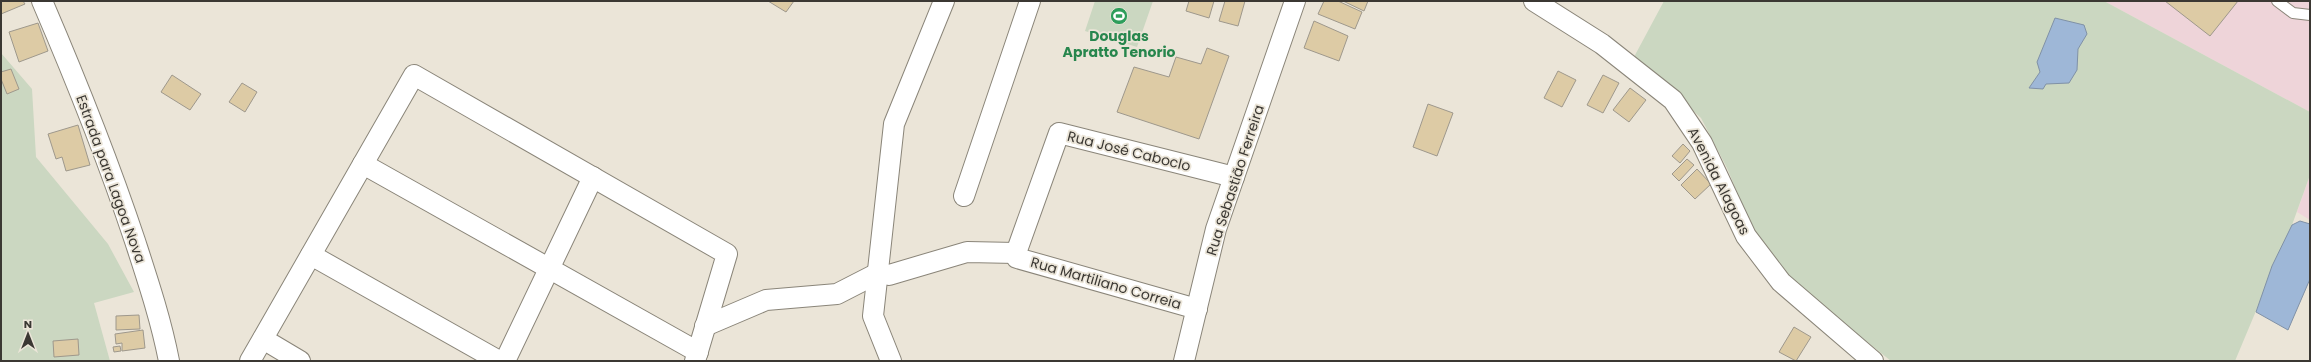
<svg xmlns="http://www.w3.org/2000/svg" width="2311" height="362" font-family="Poppins,sans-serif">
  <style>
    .industrial { fill: #eed4d9 }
    .green { fill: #cbd7c1 }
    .water { fill: #9eb7d7; stroke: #8091a6 }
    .building { fill: #ddcba5; stroke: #9e988c }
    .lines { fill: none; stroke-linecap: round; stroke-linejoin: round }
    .lane-casing { stroke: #8a8579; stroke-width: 12 }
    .street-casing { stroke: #8a8579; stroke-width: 22 }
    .lane { stroke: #fff; stroke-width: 10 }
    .street { stroke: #fff; stroke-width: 20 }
    .labels { text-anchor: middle; stroke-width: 3.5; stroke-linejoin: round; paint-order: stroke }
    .leisure-label { font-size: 14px; font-weight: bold; fill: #27864d; stroke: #ebe5d8 }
    .street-label { font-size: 14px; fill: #3b3833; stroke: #ebe5d8 }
  </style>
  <rect width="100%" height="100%" fill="#ebe5d8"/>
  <g class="industrial">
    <path d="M2104,1H2310V112Z"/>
    <path d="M2310,175V220L2297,212Z"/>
  </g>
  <g class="green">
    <path d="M1095,1H1153L1137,47L1085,31Z"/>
    <path d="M1664,1H2104L2310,112V175L2292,225L2235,361H1891L1786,277L1752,228L1727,168L1701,118L1634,57Z"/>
    <path d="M1,53L32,89L36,157L108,244L134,292L94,303L110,361H1Z"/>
  </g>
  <g class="water">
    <path d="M2055,18L2084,25L2087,34L2078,49L2077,70L2069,83L2046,84L2043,89L2029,88L2040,72L2037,62Z"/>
    <path d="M2300,221L2310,224V279L2288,330L2256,312L2272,266L2292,225Z"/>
  </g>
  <g class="building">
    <path d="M1,1H23L25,4L1,14Z"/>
    <path d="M768,1H794L786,12Z"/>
    <path d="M1189,1H1214L1209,18L1186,11Z"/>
    <path d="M1225,1H1245L1238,26L1219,21Z"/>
    <path d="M1324,1H1338L1362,12L1355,29L1318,14Z"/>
    <path d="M1343,1H1368L1364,11Z"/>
    <path d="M2165,1H2238L2210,36Z"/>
    <path d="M1314,21L1348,36L1339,61L1304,48Z"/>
    <path d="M38,23L48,51L19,62L9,32Z"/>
    <path d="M1207,48L1229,56L1199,139L1117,112L1134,67L1169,77L1176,57L1201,64Z"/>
    <path d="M11,69L19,89L7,94L1,79V72Z"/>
    <path d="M1558,71L1576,80L1562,107L1544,98Z"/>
    <path d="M172,75L201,94L190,110L161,92Z"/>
    <path d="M1603,75L1619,83L1603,113L1587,105Z"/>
    <path d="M242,83L257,92L245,112L229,102Z"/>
    <path d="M1630,88L1646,100L1629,122L1613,110Z"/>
    <path d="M1428,104L1453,113L1437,156L1413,147Z"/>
    <path d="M78,125L90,165L66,171L62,157L56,159L48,134Z"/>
    <path d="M1683,144L1690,151L1680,163L1672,156Z"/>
    <path d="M1687,159L1694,165L1679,181L1672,174Z"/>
    <path d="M1697,169L1711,184L1695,199L1681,185Z"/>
    <path d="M139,315L140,329L116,330V316Z"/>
    <path d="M1794,327L1811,337L1796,361L1779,352Z"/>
    <path d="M143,330L145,348L122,351V343L116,344L115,334Z"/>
    <path d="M78,339L79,355L54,357L53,341Z"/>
    <path d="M120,346L121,351L114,352L113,347Z"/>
  </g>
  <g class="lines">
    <defs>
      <path id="lane" d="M2277,1L2293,13L2310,15"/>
      <g id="street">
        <path d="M42,1C76,80 108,160 135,241C148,281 161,320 169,361"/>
        <path d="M1534,1L1602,44L1673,100L1702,143L1746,236L1781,282L1873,361"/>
        <path d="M363,164L698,352"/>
        <path d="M964,196L1030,1"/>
        <path d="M311,255L499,361"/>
        <path d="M1197,309L1017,258L1016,253L1059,133L1234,177"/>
        <path d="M705,326L766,300L837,294L878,273L889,275L967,252L1016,253"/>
        <path d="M263,339L300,361"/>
        <path d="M250,361L414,75L727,254L695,361"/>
        <path d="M505,361L593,177"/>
        <path d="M891,361L873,316L894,124L944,1"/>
        <path d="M1184,361L1216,229L1295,1"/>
      </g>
    </defs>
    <use href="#lane" class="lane-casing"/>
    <use href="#street" class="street-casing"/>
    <use href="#lane" class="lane"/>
    <use href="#street" class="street"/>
  </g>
  <defs>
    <symbol id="stadium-disc" viewBox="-11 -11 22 22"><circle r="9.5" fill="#2e9e5b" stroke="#ebe5d8"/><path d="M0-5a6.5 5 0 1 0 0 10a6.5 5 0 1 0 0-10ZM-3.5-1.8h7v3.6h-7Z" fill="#fff"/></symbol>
  </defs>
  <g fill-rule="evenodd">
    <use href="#stadium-disc" x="1109" y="6" width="20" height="20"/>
  </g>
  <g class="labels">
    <g class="leisure-label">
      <text x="1119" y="41">Douglas<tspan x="1119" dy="16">Apratto Tenorio</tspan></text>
    </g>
    <g class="street-label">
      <text transform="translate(1129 151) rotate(14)" y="5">Rua José Caboclo</text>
      <text transform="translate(111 179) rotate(70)" y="5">Estrada para Lagoa Nova</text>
      <text transform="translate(1235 180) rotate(-72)" y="5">Rua Sebastião Ferreira</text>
      <text transform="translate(1719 181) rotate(63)" y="5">Avenida Alagoas</text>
      <text transform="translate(1106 283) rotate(16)" y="5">Rua Martiliano Correia</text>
    </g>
  </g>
  <rect width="2311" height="362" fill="none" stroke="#3b3833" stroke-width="4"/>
  <g transform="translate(28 334)" stroke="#ebe5d8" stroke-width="3" paint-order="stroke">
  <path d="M0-3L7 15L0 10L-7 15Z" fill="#3b3833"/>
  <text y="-6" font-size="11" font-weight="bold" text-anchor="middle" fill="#3b3833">N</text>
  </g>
</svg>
